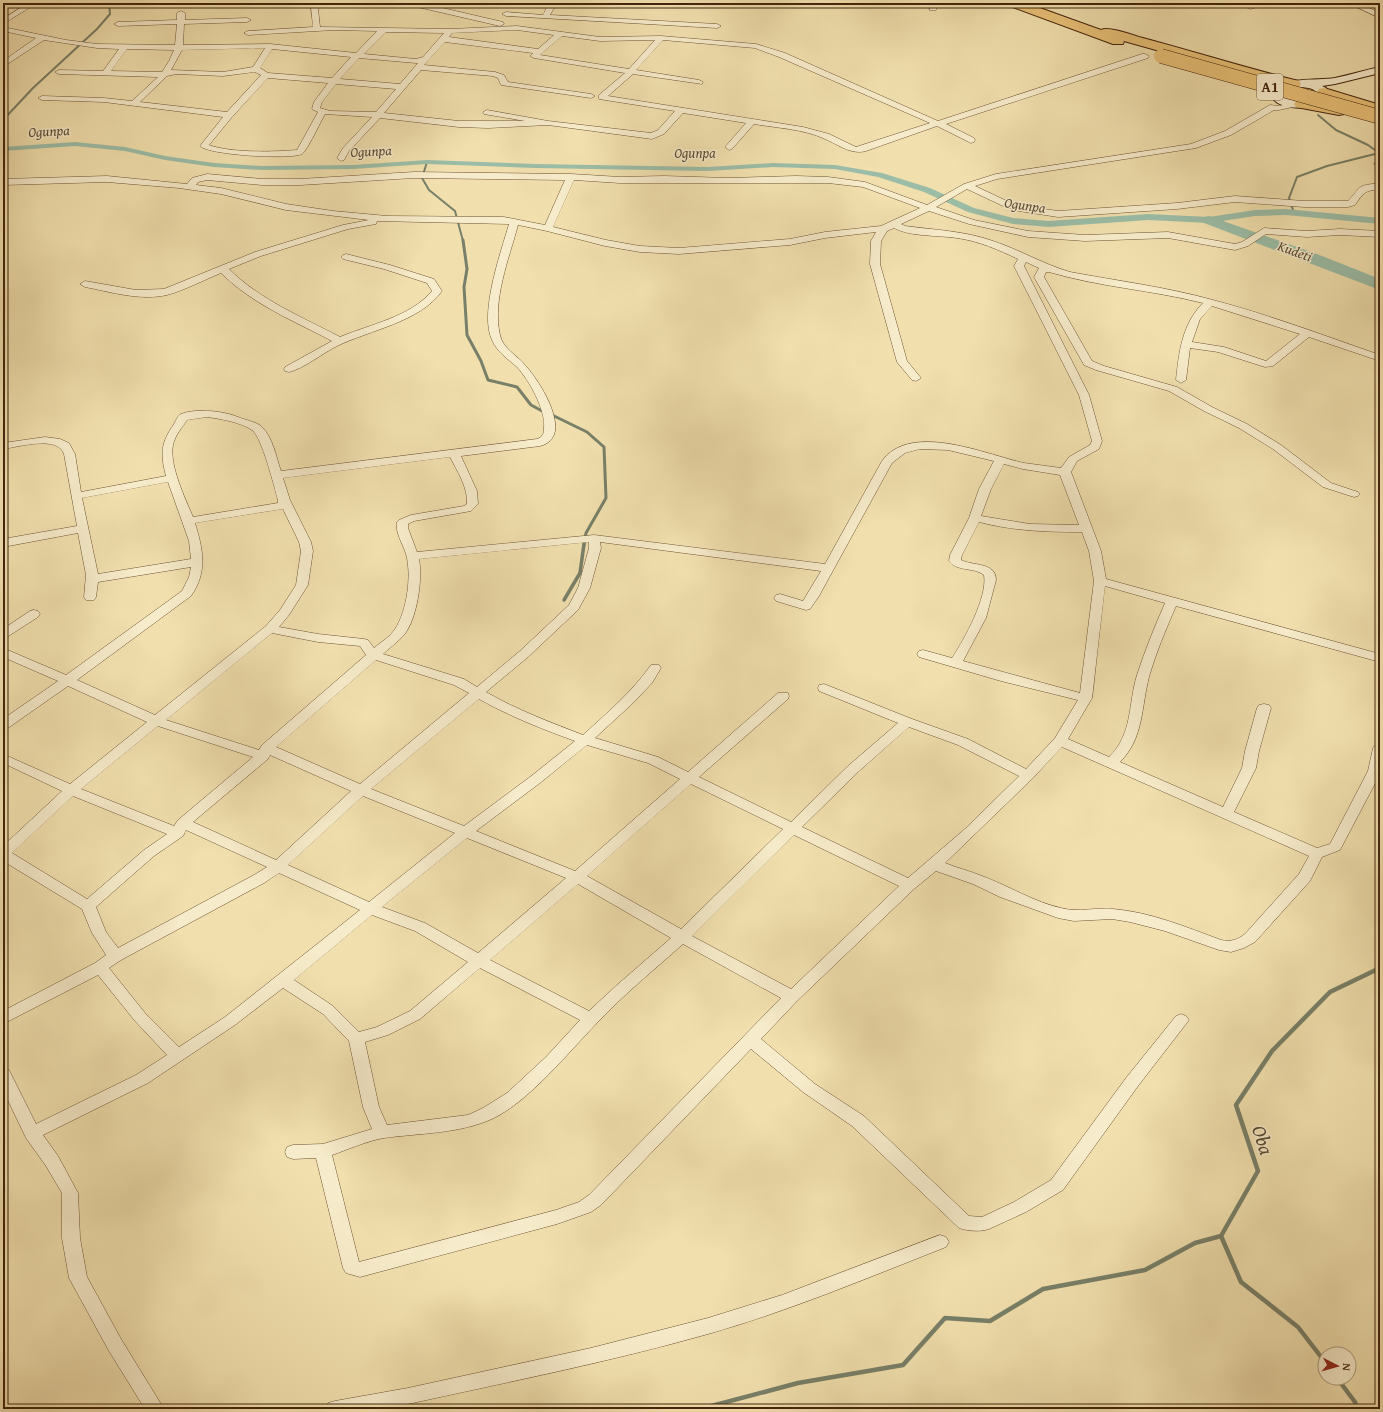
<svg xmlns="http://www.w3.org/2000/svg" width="1383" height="1412" font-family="'Gentium Book Plus',serif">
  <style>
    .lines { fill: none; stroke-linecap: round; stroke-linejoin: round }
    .stream-far3 { stroke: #788069; stroke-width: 2 }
    .stream-far2 { stroke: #788069; stroke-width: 3 }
    .stream-far1 { stroke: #788069; stroke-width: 3.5 }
    .stream { stroke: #788069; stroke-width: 4.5 }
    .canal { fill: #9bbda7; fill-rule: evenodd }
    .river { fill: #9bbda7; fill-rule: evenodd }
    .street-casing { stroke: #6e5334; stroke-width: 1 }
    .secondary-casing { stroke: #43240c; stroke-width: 2 }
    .highway-casing { stroke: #43240c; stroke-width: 2 }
    .street { fill: #f6ebca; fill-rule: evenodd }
    .secondary { fill: #f6ebca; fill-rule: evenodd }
    .highway { fill: #e8c077; fill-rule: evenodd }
    .highway-bridge-casing { stroke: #43240c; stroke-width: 15; stroke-linecap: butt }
    .highway-bridge { stroke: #e8c077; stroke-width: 14 }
    .labels { text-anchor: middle; stroke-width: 3; stroke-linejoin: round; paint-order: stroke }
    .far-water-label { font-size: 14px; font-style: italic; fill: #594a33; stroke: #f6ebca }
    .shield { fill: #f6ebca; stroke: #796045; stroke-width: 1 }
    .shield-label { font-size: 15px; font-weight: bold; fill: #43240c }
    .near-water-label { font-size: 20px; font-style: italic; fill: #594a33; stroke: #f6ebca }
  </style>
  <rect width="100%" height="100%" fill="#f1e0ae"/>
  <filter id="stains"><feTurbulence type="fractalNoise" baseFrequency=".005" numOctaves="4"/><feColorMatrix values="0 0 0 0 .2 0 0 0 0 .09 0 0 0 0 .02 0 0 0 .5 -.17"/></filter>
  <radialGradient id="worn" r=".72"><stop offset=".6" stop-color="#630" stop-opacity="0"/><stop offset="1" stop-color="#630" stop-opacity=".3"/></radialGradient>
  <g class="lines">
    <g class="stream-far3">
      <path d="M3,120L33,88L97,29L110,14L109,3"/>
      <path d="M427,162L422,178L429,190L455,211L463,241"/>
      <path d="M1294,213L1289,198L1297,177L1327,166L1379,153L1368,145L1336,130L1318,115"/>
    </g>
    <g class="stream-far2">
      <path d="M463,240L467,269L464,287L467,335L481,361L488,380L517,387L531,405L544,412"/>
      <path d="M550,414L587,432L604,447L606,498L586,533L584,545"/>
    </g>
    <path class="stream-far1" d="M564,600L580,573L584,544"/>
    <g class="stream">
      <path d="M1221,1236L1258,1171L1236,1105L1272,1051L1330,992L1380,968"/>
      <path d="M1221,1236L1241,1282L1298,1327L1325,1362"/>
      <path d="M1337,1378L1355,1402L1357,1409"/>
      <path d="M700,1409L798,1383L903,1365L945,1318L990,1321L1043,1289L1145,1270L1195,1243L1221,1236"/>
    </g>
    <path class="canal" d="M75,142L125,147L165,156L214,163L262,166L353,165L427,160L535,164L708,167L773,163L835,165L882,173L930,188L974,208L1013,218L1049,221L1148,214L1209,217L1255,210L1286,209L1380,218V224L1286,215L1255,216L1209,223L1148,220L1049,227L1013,224L968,212L924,192L878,177L835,169L773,167L708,171L535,168L427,164L353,169L262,170L214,167L165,160L125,151L75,146L3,151V147Z"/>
    <path class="river" d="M1209,216L1322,256L1380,279V290L1204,223L1202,220L1204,217Z"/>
    <defs>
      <g id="street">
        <path d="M28,3H37L3,24V19Z"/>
        <path d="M408,3H421L503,22L504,24L500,26L409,5Z"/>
        <path d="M549,3H557L550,15L717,24L721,26L717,28L506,16L502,14L506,12L543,15Z"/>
        <path d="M858,3H866L861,6H858Z"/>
        <path d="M928,3H936V10H930Z"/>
        <path d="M1257,3H1270L1250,9L1246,7Z"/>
        <path d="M1348,3H1358L1380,13V18Z"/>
        <path d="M311,7H317L318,9L320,27L450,29L517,26L600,37L661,36L756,44L785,53L938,121L1142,54H1145L1149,56L1148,58L946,124L974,138L975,140L974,142L971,143L937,126L866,151C851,155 839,145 825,139C804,129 777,128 754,124L732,149L729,150L725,147L746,123L683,113L664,134L652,139L548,125L488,128L459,127L380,118L349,151L344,160L341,161L337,158L343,148L372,117L325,114C321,121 307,151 302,154C291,160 208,155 200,146L223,117L104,102L42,100L38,98L42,96L104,98L132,101L158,77L59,74L55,72L59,70L103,71L119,49L97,48L44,40L3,67V61L36,38L3,31V27L66,40L97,44L175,45L177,24L118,26L114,24L118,22L177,20V13L181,11L185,13V20L247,18L251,20L247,22L184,24L183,45L270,44L356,53L377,31L334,30L248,35L244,33L248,31L313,27ZM517,30L554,35L538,49L449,37L452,33ZM386,32L444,33L423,57L416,59L364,54ZM562,36L600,41L655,40L629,69L540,55ZM663,40L755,48L779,57L930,123L856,147L829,134L803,127L608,96L633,74L702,84L703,82L699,80L636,70ZM445,42L533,53L530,56L534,58L625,73L599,95V99L675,111L658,130L651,133L548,121L487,110L483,112L484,114L525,121H459L384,113L421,70L493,76L498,78L501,85L508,86L591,98L595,96L591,94L508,82L504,75L495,72L424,65ZM265,48L253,67L223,72L171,70L182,50ZM127,49L174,50L169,61L162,72L111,71ZM272,49L351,57L332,78L268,73L260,68ZM359,58L416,63H418L400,84L340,79ZM255,72L261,75L227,112L140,102L167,76L176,74L223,76ZM268,78L328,83L314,102L312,109L318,112L297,150C274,152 230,153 209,145L232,117ZM336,84L396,89L376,112L330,111L320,108L322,102Z"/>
        <path d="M1294,102H1297V106L1279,110H1274L1231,135L1196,148L997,179L975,186L1009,202L1023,206L1058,211L1177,203L1235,196L1304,201H1348C1363,185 1356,186 1380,183V189C1364,191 1364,192 1355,205L1348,207H1304L1235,202L1177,209L1058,217L1019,211L1003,206L967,189L936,207L974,220L1028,231L1085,235L1168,232L1235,244L1242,242L1264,228L1307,231L1340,229L1380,231V237L1340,235L1307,237L1266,234L1248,246L1235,250L1168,238L1085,241L1028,237L969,224L929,211L901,224L905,226C935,230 965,231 993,241C1020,250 1043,264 1070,272C1118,281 1166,287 1213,300C1270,315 1325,336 1380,355V361L1309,337L1273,366L1265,367L1218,352L1190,348L1186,380L1181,383L1176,380C1179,352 1182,324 1203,303C1152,290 1099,287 1049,272H1046L1044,277L1092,361L1104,366L1177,387L1212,407L1247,424L1281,445L1331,483L1358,492L1360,494L1358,496L1354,497L1323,487L1273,449L1239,428L1204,411L1169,391L1096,370L1084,365L1034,277L1039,268L1026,262L1024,266L1089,395L1102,441L1099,449L1077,461L1071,472L1101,551L1106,579L1380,654V662L1176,606C1166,629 1156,653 1149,677C1141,708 1144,738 1120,762L1223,807L1242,768L1245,751L1257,708L1259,705L1264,704L1269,705L1271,708L1259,751L1256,768L1234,812L1317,848L1330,844L1368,771L1373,748L1375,745L1380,744V774L1340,850L1322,857L1310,881L1255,942L1244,948L1231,952L1219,950L1165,931L1130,922L1112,919L1074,921L1058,918L1000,897L973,884L936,871L914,889L797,1001L761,1039L815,1084L864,1116L969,1216L982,1217L1014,1202L1051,1180L1126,1078L1176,1016L1181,1014L1186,1016L1189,1020L1186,1024L1138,1086L1063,1190L1026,1212L989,1229C980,1232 968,1231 959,1228L852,1126L803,1092L751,1049L601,1205L591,1212L557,1224L360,1277L346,1273L343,1268L316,1158L293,1159L287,1157L285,1152L287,1147L293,1145L323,1144L372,1129L363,1107L349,1041L323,1014L283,988L235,1025L148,1083L43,1135L58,1156L78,1193L80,1238L87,1277L121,1339L164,1409H145L109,1351L69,1278L62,1238V1193L46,1166L26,1138L3,1090V1068L9,1070L36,1124L136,1075L167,1055L135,1021L98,975L3,1024V1011L95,963L106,955L92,933L82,909L3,861V846L62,791L3,763V754L70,784L147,722L68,686L8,728L3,729V719L58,681L3,657V648L66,675L182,591L189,577L191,567L98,582L96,597L94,600H86L84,597L86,575L78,533L3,547V539L77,526L64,454C58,435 18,447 3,449V443L45,437L60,439L69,443L75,454L81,492L166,476C160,453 161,443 174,424C176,421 177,416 181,414C196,408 224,411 238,417C245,420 256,422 261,426C273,437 276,457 281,471L537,439C543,437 544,433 544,428C546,410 529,380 517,367C508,359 497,352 492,340C479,313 501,252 509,224L377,221L376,224L348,229L261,256L229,269C260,300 302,317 340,337C371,324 410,317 432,291L427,283L384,269L343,259L341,257L343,255L346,254L390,265L434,279L442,291C420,322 370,330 337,346C323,353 303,369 289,372L285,371L284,369L285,367L332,341C294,321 252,304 221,273C204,280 185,290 167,295C140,301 111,292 85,287L80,284L85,281L136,290L164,289L255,252L343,225L369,220L286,210L221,194L179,188L107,182L3,185V179L107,176L187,184L192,178L207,174L262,179H300L414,172L571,174L620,177L664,176L728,178L796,176L828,177L865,182L927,205L964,184L996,174L1191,144L1225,131L1270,105L1279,106ZM414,178L565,180L545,225L504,217L387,216L333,211L286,204L221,188L196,185L198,182L207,180L262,185H300ZM574,180L620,183H828L863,187L920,208L881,226L825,232L790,239L679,248L640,246L606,240L553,227ZM518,225L547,231L605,246L640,252L679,254L790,245L825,238L876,232L871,241L870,264L897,362L912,380L916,381L921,378L907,361L880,264L881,241L887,231L894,228C910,237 938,235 957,238C979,241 999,250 1018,259L1014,266L1079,395L1092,441L1090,445L1069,457L1061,468C1049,466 1036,465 1024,463C987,455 911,421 882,461L825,564L594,535L417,552L408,528V524L414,521L471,511L478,504L477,491L461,456L540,446C576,437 539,380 525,365C517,355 503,349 500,335C492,300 509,259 518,225ZM1212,306L1300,334L1266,361L1224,347L1192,342L1200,319ZM207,417C221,419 240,422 252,430C262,437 274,486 278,500V503L193,517C185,498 169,465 173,445C175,435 182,428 187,420ZM920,449L948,450L994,461L979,489L969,518L950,555L949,561C957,572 974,567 984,575C988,597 964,640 952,658L923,650L919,651L917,654L919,657L1001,681L1078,700L1055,738L1026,769L968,739L912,719L824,684L819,685L818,688L819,691L898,723L848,766L791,822L699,777L788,699L789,696L788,693H778L688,772L658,757L595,738L632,704L652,683L661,668L659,665H651C632,692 607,713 583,735C550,722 517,710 486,692L528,657L578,610L590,588L601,548L600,542L821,571L803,601L780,594L776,595L774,598L776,601L806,610L810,609L819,596L892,463L905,453ZM450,457C457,471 468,487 467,504L464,506L411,515L399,520L397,522C395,533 403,544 406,554C412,575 407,611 395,629C390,637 381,642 374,648L368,640L364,639L318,634L279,627L289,615L308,585L313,551L311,542L290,500L283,478ZM1004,464L1023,469L1060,475L1079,525L1030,524L981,516L991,489ZM168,482L189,541L191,559L98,574L82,498ZM283,509L299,542L301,551L296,585L280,610L266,626L155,715L77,680L191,596C208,572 203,549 195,523ZM979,522C1013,531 1047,532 1082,532L1089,551L1094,581L1080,693L963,661L986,618L996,580C996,562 973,566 961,560L962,555ZM589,542V548L578,588L569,605L520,651L477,687L464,679L383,654C389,648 398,642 404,635C417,619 423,579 419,559ZM1105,586L1165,603C1155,626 1145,650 1137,675C1128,704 1133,734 1109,757L1068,739L1092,698ZM272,633L318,642L360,646L366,655L262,745L259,750L166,720ZM376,660L454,685L469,693L360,784L276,747ZM479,699C509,716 542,729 575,741L530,777L464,826L371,789ZM158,726L253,757L178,820L174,826L81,789ZM909,727L958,745L1019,776L966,828L908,878L802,827L858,772ZM587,745L648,763L680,779L575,871L476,831L540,783ZM1062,747L1309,856L1299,874L1245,934C1237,940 1231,942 1221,940C1186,927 1150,912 1113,909C1095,907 1079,913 1061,908C1034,902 1009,886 982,876C970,871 957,868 945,863L1033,778ZM270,755L351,791L276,860L193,822L268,759ZM691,784L783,829L681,929L587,876ZM73,796L167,834L144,850L87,899L12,853ZM363,796L455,833L369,902L288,865ZM186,830L267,867L254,875L118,948L106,932L96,907L154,856L183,836ZM794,835L899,886L791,989L692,936ZM467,838L566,878L478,953L425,923L382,907ZM279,873L360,910L225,1017L179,1047L145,1013L109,968L121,960L264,883ZM578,884L671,938L617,985L589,1011L490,960ZM372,915L415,931L468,962L410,1011L377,1027L359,1032L333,1006L294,980ZM683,944L781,998L589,1195L579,1202L556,1210L359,1262L332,1155C349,1149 367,1141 384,1138C420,1133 460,1134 494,1118C530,1100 568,1053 596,1024C623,995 654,970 683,944ZM480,968L580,1020L546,1057L507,1093L483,1108L468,1115L387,1125L379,1107L365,1042L388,1035L420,1019Z"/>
        <path d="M1380,159V169L1374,164Z"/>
        <path d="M34,610L38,611L40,614L38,617L7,637L3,638V629L30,611Z"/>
        <path d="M940,1235L946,1237L949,1242L946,1247C867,1278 789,1311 708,1334C609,1362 508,1382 408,1404L382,1409H326L328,1403L335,1401L408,1388L591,1348L708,1318L782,1295Z"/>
      </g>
      <path id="secondary" d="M1380,67V73L1335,84L1322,86L1326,88L1330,95C1319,109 1284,113 1272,98L1271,93C1283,76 1316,81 1335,78C1350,75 1365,70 1380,67ZM1295,87C1304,88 1314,86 1318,95C1309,103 1294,102 1283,96V94Z"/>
      <g id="highway">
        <path d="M1008,3H1026L1101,30C1108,26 1130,34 1139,37C1192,51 1245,68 1299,81L1301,84L1299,87L1294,88L1270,82L1124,41L1123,44H1113L1010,6Z"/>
        <path d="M1324,88L1380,105V113L1319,95L1317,92L1319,89Z"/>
        <path d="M1301,100L1339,107L1344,108L1346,111L1344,114L1339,115L1296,107L1294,104L1296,101Z"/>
      </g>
    </defs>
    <use href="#street" class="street-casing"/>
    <use href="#secondary" class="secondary-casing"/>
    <use href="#highway" class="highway-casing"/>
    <use href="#street" class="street"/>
    <use href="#secondary" class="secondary"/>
    <use href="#highway" class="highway"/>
    <defs>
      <path id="highway-bridge" d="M1161,56L1380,117"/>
    </defs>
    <use href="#highway-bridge" class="highway-bridge-casing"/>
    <use href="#highway-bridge" class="highway-bridge"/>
  </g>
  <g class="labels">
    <g class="far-water-label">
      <text transform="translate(49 131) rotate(-3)" y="5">Ogunpa</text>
      <text transform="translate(371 151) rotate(-3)" y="5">Ogunpa</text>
      <text x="695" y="158">Ogunpa</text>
      <text transform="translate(1025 205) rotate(8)" y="5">Ogunpa</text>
      <text transform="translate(1295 251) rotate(20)" y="5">Kudeti</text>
    </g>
    <rect class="shield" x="1257" y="74" width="26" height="26" rx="3"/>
    <g class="shield-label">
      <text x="1270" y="92">A1</text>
    </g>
    <g class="near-water-label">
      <text transform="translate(1263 1140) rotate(72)" y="7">Oba</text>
    </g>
  </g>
  <rect width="1383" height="1412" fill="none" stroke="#f1e0ae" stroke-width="16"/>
  <rect x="4" y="4" width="1375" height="1404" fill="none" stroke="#43240c" stroke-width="2"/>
  <rect x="8" y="8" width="1367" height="1396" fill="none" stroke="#43240c"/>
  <g transform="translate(1337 1366) rotate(96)"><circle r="19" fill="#f6ebca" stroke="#ae9b7e"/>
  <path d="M0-3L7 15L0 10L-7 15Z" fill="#8f2418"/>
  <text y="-6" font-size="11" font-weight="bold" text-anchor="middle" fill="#43240c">N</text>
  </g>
  <rect width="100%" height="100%" filter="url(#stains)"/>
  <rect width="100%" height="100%" fill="url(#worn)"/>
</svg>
